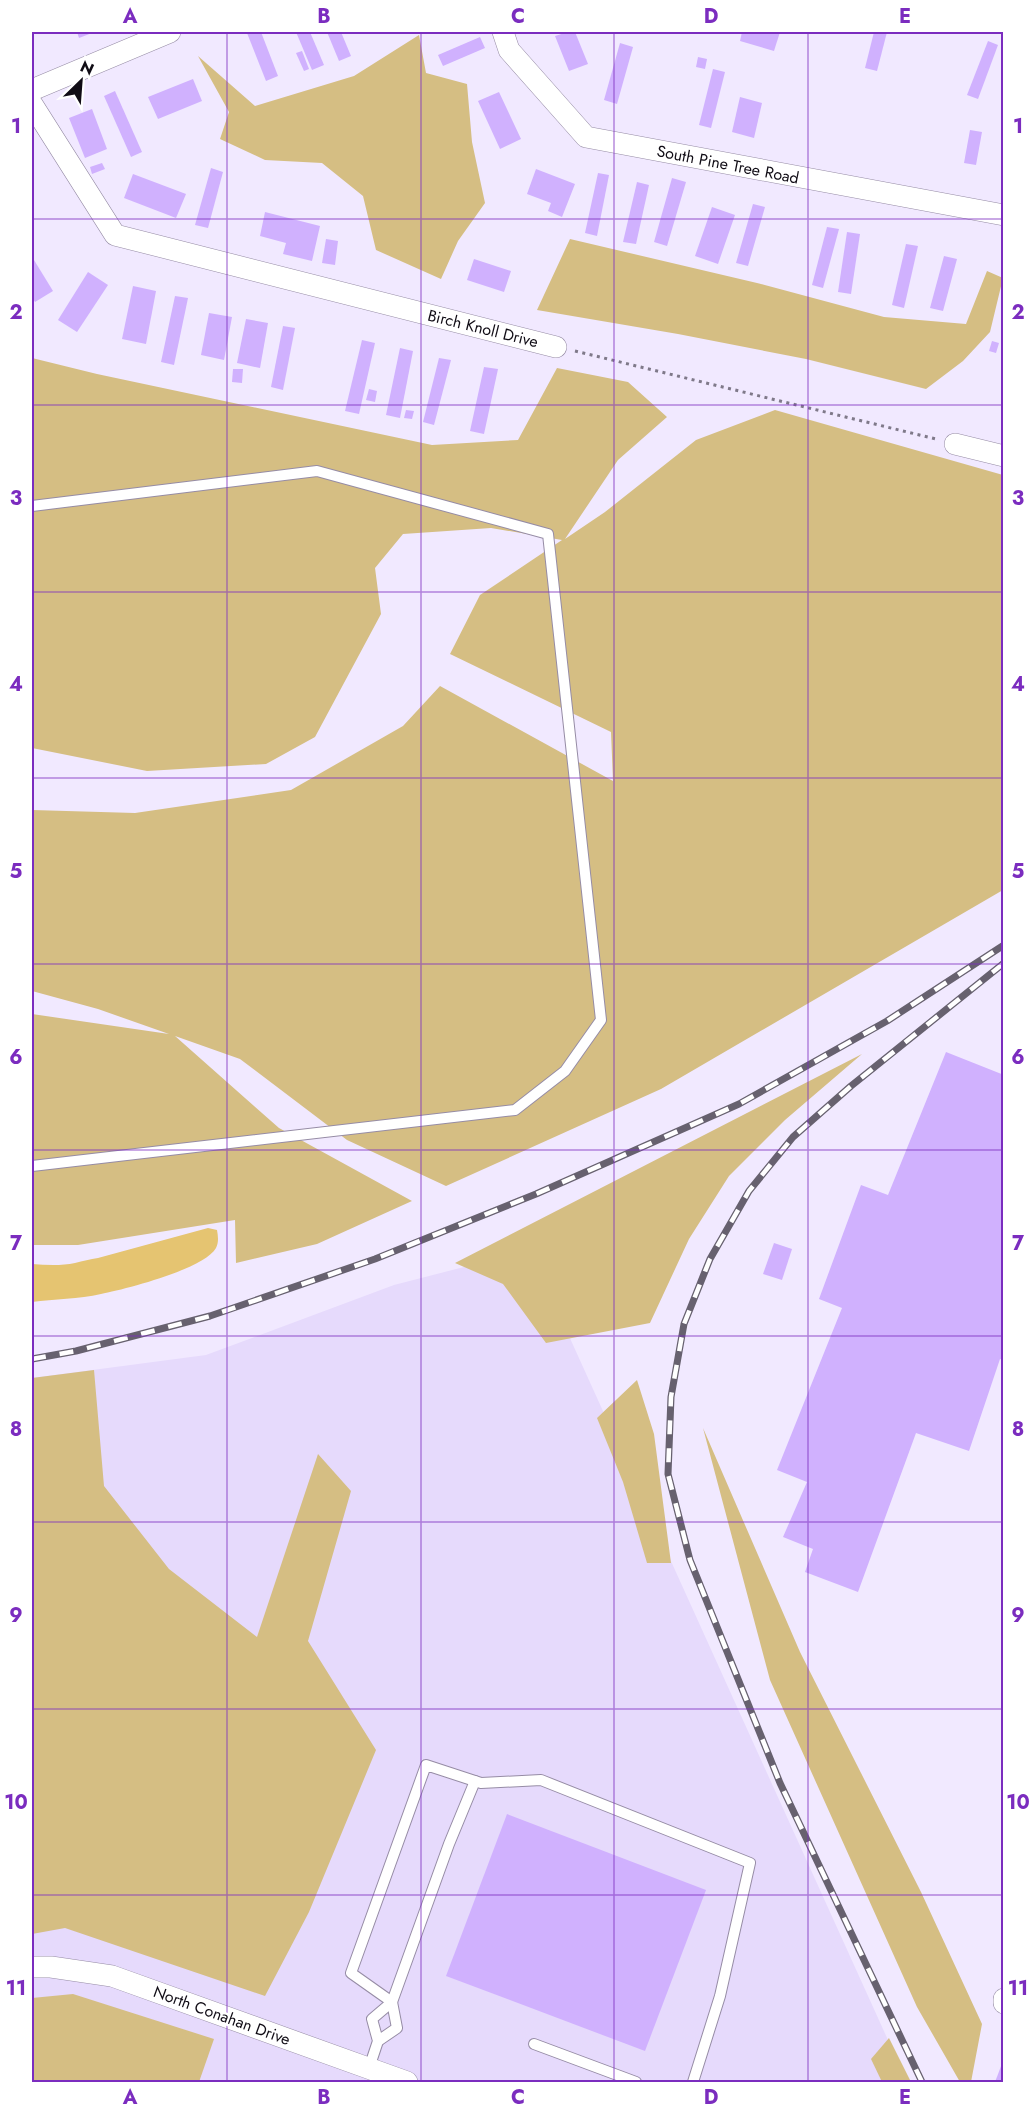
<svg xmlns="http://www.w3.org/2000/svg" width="1035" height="2114" font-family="Jost,sans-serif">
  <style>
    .built { fill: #e6dafc }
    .green { fill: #d5be83 }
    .water { fill: #e5c471 }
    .building { fill: #d0b1fe }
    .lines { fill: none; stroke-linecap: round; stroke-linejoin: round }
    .lane-casing { stroke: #968ca5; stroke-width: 12 }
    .street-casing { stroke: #968ca5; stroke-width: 22 }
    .path { stroke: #7f7989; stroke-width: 3; stroke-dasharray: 3 4.5; stroke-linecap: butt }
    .lane { stroke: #fff; stroke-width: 10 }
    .street { stroke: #fff; stroke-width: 21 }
    .rail-casing { stroke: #67616f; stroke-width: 7 }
    .rail { stroke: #fff; stroke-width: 4.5; stroke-dasharray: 14; stroke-linecap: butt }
    .grid { fill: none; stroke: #7b2cbf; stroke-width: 1.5; stroke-opacity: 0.55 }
    .labels { text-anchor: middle; stroke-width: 5; stroke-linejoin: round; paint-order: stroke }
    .street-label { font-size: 16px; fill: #100c15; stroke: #fff }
    .neatline { fill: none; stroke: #7b2cbf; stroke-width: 2 }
    .grid-label { font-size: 20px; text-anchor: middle; font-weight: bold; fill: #7b2cbf }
  </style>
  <rect width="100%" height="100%" fill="#f1e9ff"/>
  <path class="built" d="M530,1250L907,2082H32V1378L206,1355L394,1285Z"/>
  <g class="green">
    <path d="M419,35L426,73L467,84L472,142L485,203L458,241L441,279L376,250L363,196L322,163L265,160L220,139L229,112L198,56L255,106L354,76Z"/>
    <path d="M570,239L757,283L884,317L966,324L987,271L1003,278L990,332L963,361L926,389L806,359L678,334L537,310Z"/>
    <path d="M32,358L97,374L432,445L518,440L557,368L628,382L667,417L618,460L565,539L605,512L696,440L775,410L1003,475V890L661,1089L446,1186L347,1140L240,1059L175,1036L279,1128L412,1201L317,1244L236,1263L235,1220L78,1245H32V1014L169,1034L98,1009L32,991V810L135,813L291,790L403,726L440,686L613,781L611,732L450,654L480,595L562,540L491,528L403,534L375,568L381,614L315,737L266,764L147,771L32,748Z"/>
    <path d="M862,1054L785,1120L729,1176L689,1239L650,1323L546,1343L503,1284L455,1263Z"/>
    <path d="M94,1370L104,1486L169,1569L257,1637L318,1454L351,1491L308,1641L376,1750L309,1912L265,1996L65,1928L32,1934V1378Z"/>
    <path d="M637,1380L654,1434L671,1563H647L623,1482L597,1418Z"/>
    <path d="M703,1428L800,1652L921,1892L982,2024L971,2082H960L917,2007L770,1680Z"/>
    <path d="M73,1994L214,2039L199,2082H32V1998Z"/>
    <path d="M889,2038L911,2082H882L871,2059Z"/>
  </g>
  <path class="water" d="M208,1228L217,1230C218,1236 219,1242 216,1248C204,1269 126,1289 101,1294C79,1299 54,1299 32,1302V1264C46,1265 61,1266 75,1263C83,1261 90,1259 98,1258Z"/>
  <g class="building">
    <path d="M77,32H91L92,33L79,38Z"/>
    <path d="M251,32H261L278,76L266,81L247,33Z"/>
    <path d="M296,32H310L324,65L312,70Z"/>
    <path d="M327,32H341L351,56L339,61Z"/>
    <path d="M568,32H575L588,64L569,71L555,36Z"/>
    <path d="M742,32H780L774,51L740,41Z"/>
    <path d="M874,32H887L877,71L865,68Z"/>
    <path d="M480,37L485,48L443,66L438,55Z"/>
    <path d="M988,41L998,45L978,99L967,95Z"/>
    <path d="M620,43L633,47L617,104L604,100Z"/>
    <path d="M302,51L309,69L304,71L296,53Z"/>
    <path d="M698,57L707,59L705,69L696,67Z"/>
    <path d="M713,69L725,72L711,128L699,125Z"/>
    <path d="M193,79L202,101L158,119L148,97Z"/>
    <path d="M115,91L142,152L131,157L104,96Z"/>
    <path d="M499,92L521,139L500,149L478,101Z"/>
    <path d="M740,97L762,103L754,138L732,132Z"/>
    <path d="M92,109L107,149L85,158L69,118Z"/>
    <path d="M970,130L982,132L976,165L964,163Z"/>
    <path d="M102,163L105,169L92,174L90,167Z"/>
    <path d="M211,168L223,172L208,228L195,225Z"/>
    <path d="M536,169L575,184L562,217L548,211L551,203L527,194Z"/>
    <path d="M598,173L609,175L597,236L585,233Z"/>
    <path d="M133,174L186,194L176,218L124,198Z"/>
    <path d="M672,178L686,182L667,246L654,242Z"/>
    <path d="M637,182L649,185L636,244L623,242Z"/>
    <path d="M753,204L765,207L748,266L736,263Z"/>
    <path d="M712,207L735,215L718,264L695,256Z"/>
    <path d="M265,212L320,226L312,261L283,254L286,243L260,236Z"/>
    <path d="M827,227L839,229L823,288L812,285Z"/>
    <path d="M847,232L860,234L851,294L838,292Z"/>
    <path d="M326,239L338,241L335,265L322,263Z"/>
    <path d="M906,244L918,246L904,308L892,305Z"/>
    <path d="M944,256L957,259L943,311L930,308Z"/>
    <path d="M474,259L511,271L504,292L467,280Z"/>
    <path d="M34,260L53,291L35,302L32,297V262Z"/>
    <path d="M88,272L108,285L77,332L58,320Z"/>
    <path d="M133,286L156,291L146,344L122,339Z"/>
    <path d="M175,296L188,298L174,365L161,362Z"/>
    <path d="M209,313L232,317L224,360L201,355Z"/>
    <path d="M246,319L268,323L260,368L237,363Z"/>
    <path d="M283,326L295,328L283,390L271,387Z"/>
    <path d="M362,340L375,343L359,414L345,411Z"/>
    <path d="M992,341L999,343L996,353L989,351Z"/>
    <path d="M400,348L413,351L400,418L386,415Z"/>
    <path d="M439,358L451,360L434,425L423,422Z"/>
    <path d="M484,367L498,369L484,434L470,431Z"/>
    <path d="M233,369H243L242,383L232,382Z"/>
    <path d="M369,389L377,391L375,402L366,400Z"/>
    <path d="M406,410L414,411L412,419L404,418Z"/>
    <path d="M946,1052L1004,1075V1360L1000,1359L969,1451L916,1433L858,1592L805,1572L813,1549L783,1537L807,1482L777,1470L842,1308L819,1299L861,1185L888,1195Z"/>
    <path d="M774,1243L792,1249L782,1280L763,1274Z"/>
    <path d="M507,1814L706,1890L645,2051L446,1976Z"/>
    <path d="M1003,2061L1004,2082H995Z"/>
  </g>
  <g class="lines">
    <defs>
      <g id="lane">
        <path d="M32,506L317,471L548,534L601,1020L565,1071L515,1110L32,1166"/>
        <path d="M378,2041L397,2028L392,2002L351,1973L426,1765L481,1783L541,1780L750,1863L720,1996L693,2082"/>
        <path d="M534,2044L636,2082"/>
        <path d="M369,2068L378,2041L372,2019L392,2002L449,1844L475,1781"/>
      </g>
      <g id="street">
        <path d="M503,32L509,50L586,137L1004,215"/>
        <path d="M32,90L170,32"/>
        <path d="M32,104L115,235L556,347"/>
        <path d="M955,444L1004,456"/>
        <path d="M32,1967H51L112,1976L407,2082"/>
        <path d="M1004,1999V2003"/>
      </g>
    </defs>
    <use href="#lane" class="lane-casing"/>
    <use href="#street" class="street-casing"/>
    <path class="path" d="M575,351L936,439"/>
    <use href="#lane" class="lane"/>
    <use href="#street" class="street"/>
    <defs>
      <g id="rail">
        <path d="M32,1359L76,1351L210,1316L375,1259L536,1194L739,1104L887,1021L1004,945"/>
        <path d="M922,2082L780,1783L690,1560L668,1474L671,1397L684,1324L710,1259L749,1191L793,1137L851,1086L1004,963"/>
      </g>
    </defs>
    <use href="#rail" class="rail-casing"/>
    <use href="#rail" class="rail"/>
  </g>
  <path class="grid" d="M227,32V2082M421,32V2082M614,32V2082M808,32V2082M32,219H1004M32,405H1004M32,592H1004M32,778H1004M32,964H1004M32,1150H1004M32,1336H1004M32,1522H1004M32,1709H1004M32,1895H1004"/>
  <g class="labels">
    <g class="street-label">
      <text transform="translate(728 164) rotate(11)" y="6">South Pine Tree Road</text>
      <text transform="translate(483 328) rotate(14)" y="6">Birch Knoll Drive</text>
      <text transform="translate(222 2015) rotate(20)" y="6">North Conahan Drive</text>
    </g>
  </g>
  <rect width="1035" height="2114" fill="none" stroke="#ffffff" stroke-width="66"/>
  <g transform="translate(81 81) rotate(25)" stroke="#ffffff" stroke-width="4.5" paint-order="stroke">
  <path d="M0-4.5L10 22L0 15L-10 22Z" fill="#100c15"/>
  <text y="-9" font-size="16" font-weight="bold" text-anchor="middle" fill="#100c15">N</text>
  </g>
  <rect x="33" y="33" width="969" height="2048" class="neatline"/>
  <g class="grid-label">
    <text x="130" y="23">A</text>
    <text x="324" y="23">B</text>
    <text x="518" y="23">C</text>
    <text x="711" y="23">D</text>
    <text x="905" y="23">E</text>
    <text x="16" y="133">1</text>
    <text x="1018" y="133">1</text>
    <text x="16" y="319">2</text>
    <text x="1018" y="319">2</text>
    <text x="16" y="505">3</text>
    <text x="1018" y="505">3</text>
    <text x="16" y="691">4</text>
    <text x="1018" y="691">4</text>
    <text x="16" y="878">5</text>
    <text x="1018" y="878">5</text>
    <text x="16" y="1064">6</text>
    <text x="1018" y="1064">6</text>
    <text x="16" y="1250">7</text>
    <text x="1018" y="1250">7</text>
    <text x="16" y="1436">8</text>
    <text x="1018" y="1436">8</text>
    <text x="16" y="1622">9</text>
    <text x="1018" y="1622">9</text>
    <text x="16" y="1809">10</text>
    <text x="1018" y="1809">10</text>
    <text x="16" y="1995">11</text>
    <text x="1018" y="1995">11</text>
    <text x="130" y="2104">A</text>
    <text x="324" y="2104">B</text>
    <text x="518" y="2104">C</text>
    <text x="711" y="2104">D</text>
    <text x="905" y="2104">E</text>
  </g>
</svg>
